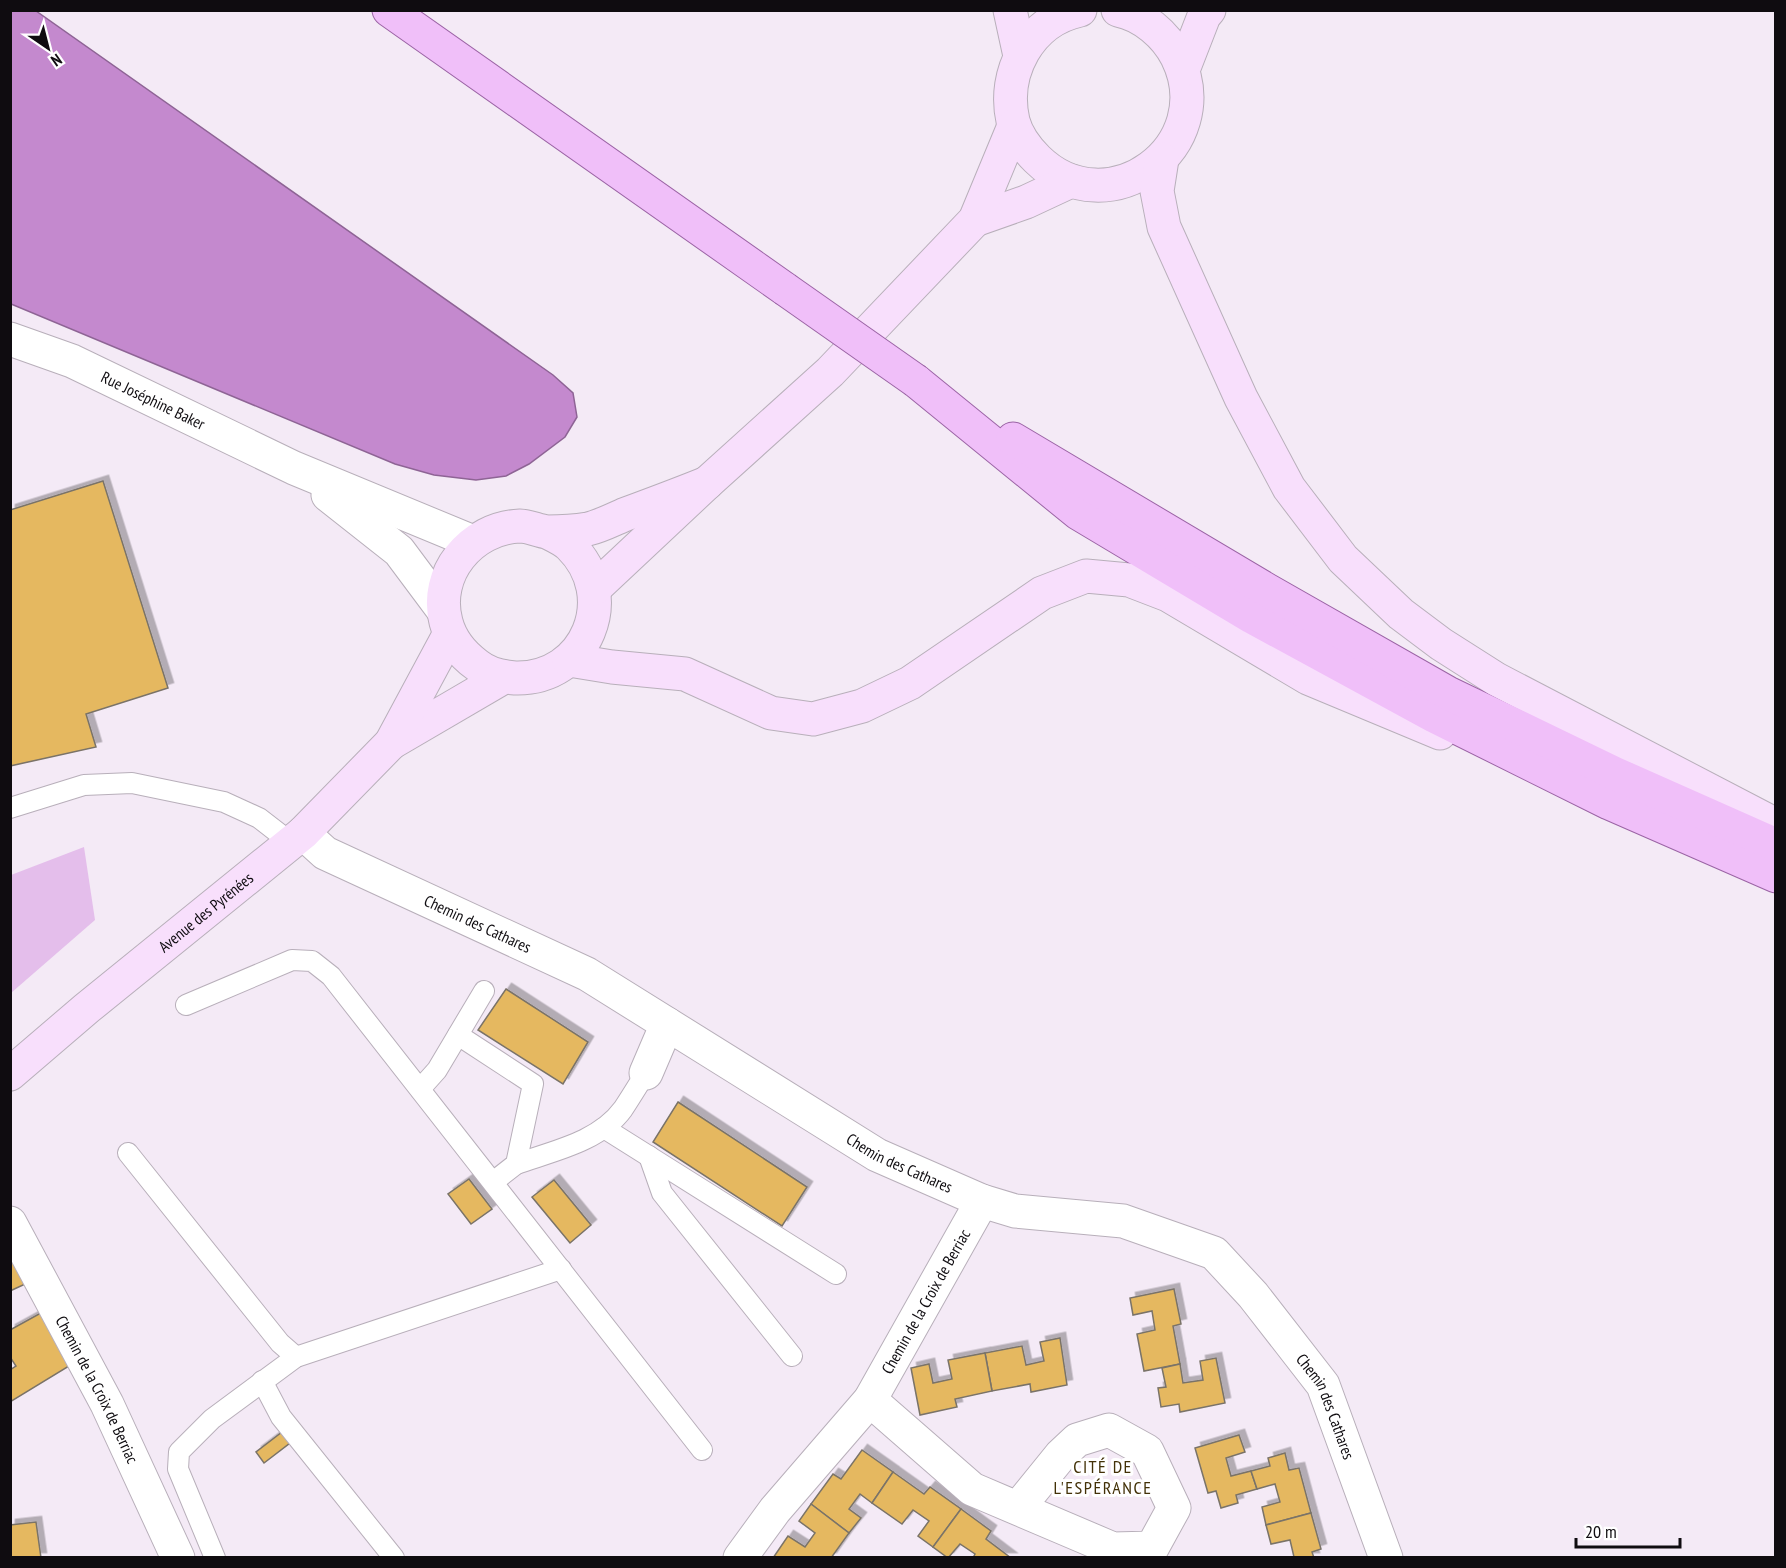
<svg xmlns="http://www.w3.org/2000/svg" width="1786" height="1568" font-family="'PT Sans Narrow',sans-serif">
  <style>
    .green { fill: #e4beeb }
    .water { fill: #c489ce; stroke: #8e6495; stroke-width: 1.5 }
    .building { fill: #e5b861; stroke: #7a7368; stroke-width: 1.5; filter: url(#shadow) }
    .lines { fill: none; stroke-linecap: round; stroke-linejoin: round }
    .service-casing { stroke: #b8afba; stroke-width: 22 }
    .minor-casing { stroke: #b8afba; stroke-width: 35 }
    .secondary-casing { stroke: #b8afba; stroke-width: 35 }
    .primary-casing { stroke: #9b64a5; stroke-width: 35 }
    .service { stroke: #fff; stroke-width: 20 }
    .minor { stroke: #fff; stroke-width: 33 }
    .secondary { stroke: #f8dffc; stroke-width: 33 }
    .primary { stroke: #f0bff9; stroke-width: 33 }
    .primary-bridge-casing { stroke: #9b64a5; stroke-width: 35; stroke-linecap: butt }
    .primary-bridge { stroke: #f0bff9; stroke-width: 33 }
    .labels { text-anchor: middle; stroke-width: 6; stroke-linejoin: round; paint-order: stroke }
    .street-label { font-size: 16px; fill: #0f0c10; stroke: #fff }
    .neighbourhood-label { font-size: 18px; letter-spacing: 1.5px; fill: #423007; stroke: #fff }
  </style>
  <defs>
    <filter id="shadow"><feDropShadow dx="5.5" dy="-5.5" stdDeviation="0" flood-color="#0004"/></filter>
  </defs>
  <rect width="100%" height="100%" fill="#f4eaf6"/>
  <path class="green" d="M84,847L95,920L11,993V875Z"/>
  <path class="water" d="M10,11H36L553,375L573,393L577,417L565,437L529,464L506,476L476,480L434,475L395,464L11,304Z"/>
  <g class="building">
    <path d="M103,481L168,688L86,714L96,747L10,766V510Z"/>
    <path d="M506,989L588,1042L563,1084L478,1030Z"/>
    <path d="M678,1102L807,1187L782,1226L653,1142Z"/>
    <path d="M469,1179L492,1209L471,1224L448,1194Z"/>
    <path d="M554,1180L591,1225L570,1243L532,1197Z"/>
    <path d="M10,1235L34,1280L10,1291Z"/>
    <path d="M1174,1289L1181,1324L1173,1326L1180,1364L1144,1371L1137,1334L1155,1330L1152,1311L1133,1315L1130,1298Z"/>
    <path d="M48,1309L74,1363L10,1402V1370L16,1366L10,1357V1330Z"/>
    <path d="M1060,1338L1067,1385L1031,1392L1030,1384L992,1391L985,1353L1022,1346L1026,1365L1044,1361L1040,1342Z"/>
    <path d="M985,1353L992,1391L955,1399L957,1407L920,1415L911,1368L929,1364L933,1383L952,1379L948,1360Z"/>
    <path d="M1216,1358L1225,1403L1180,1412L1179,1404L1161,1407L1158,1388L1166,1387L1162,1368L1180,1364L1183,1383L1203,1380L1200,1361Z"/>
    <path d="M282,1432L290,1443L264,1463L256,1452Z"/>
    <path d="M1239,1435L1245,1452L1226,1458L1231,1476L1251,1471L1257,1489L1236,1495L1238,1503L1221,1508L1216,1491L1208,1493L1195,1448Z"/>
    <path d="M862,1450L893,1472L872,1503L860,1494L849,1509L861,1518L849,1533L811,1504L833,1474L841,1479Z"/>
    <path d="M1285,1453L1289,1470L1299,1468L1311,1513L1266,1525L1262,1507L1280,1502L1275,1484L1257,1489L1251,1471L1270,1466L1268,1458Z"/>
    <path d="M893,1472L924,1494L930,1487L961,1509L933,1547L918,1536L929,1521L913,1510L902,1524L872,1503Z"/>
    <path d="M811,1504L849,1533L831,1558H773L788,1536L805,1547L815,1533L799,1521Z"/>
    <path d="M961,1509L991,1531L986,1539L1011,1558H973L975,1554L960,1544L948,1558L933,1547Z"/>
    <path d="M1311,1513L1321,1549L1312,1552L1314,1558H1291L1294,1557L1290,1540L1271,1544L1266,1525Z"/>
    <path d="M36,1522L41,1558H10V1525Z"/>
  </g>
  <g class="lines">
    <defs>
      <g id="service">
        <path d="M10,808L84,785L132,783L224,802L259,818L290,842"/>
        <path d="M186,1005L292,960L312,961L331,976L702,1450"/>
        <path d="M458,1035L533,1084L516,1164L493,1182"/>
        <path d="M420,1089L437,1070L484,991"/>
        <path d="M604,1128L836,1274"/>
        <path d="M128,1153L280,1343L296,1357"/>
        <path d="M649,1156L662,1193L792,1356"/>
        <path d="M516,1164C553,1151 599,1142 623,1109C631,1097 638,1085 646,1073"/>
        <path d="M262,1381L281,1417L394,1558"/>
        <path d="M215,1558L178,1469L179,1452L212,1419L296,1357L561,1269"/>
      </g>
      <g id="minor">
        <path id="s1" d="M10,339L72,361L294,468L473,542"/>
        <path d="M328,495L399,551L443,610"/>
        <path id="s2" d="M303,833L325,853L587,974L877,1155L982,1201L1015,1211L1123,1221L1214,1253L1253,1295L1323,1385L1386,1558"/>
        <path d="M646,1073L667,1024"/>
        <path id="s3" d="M10,1223L107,1404L178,1558"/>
        <path d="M870,1400L972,1489L1113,1549L1152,1548L1174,1508L1147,1451L1109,1430L1077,1440L1061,1455L1018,1508"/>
        <path id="s4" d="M740,1558L775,1510L870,1400L982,1201"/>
      </g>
      <g id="secondary">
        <path d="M1010,10L1020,56"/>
        <path d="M1080,10C1029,21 1002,73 1013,121C1017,136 1027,149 1037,159C1108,229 1221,146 1177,57C1166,35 1143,15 1118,10"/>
        <path d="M1183,70L1204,16L1209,10"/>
        <path d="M1162,159L1157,191L1164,227L1241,398L1289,488L1343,559L1401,614L1441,644L1496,679L1776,825"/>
        <path d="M975,220L1026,202L1071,181"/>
        <path d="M547,532C555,536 564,540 570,546C621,596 587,680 515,678C502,677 488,674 477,665C462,654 451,641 446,622C433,574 471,528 520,526C529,526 538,531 547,532C559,532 576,531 588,529C601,526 614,519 626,514C653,504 680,494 707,483"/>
        <path d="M594,589L707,483L830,372L975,220L1014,126"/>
        <path d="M569,660L612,667L685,674L771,713L813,719L862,706L910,683L1042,593L1086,576L1129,580L1168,595L1308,678L1440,733"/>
        <path d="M391,743L504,677"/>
        <path id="s5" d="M10,1074L87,1008L303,833L391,743L449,635"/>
      </g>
      <g id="primary">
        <path d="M389,10L785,289"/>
        <path d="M916,381L1078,513L1252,617L1434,716L1609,803L1776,876"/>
        <path d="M1013,439L1267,590L1448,693L1616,774L1776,845"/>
      </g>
    </defs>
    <use href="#service" class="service-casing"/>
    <use href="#minor" class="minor-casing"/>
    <use href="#secondary" class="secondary-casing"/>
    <use href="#primary" class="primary-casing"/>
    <use href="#service" class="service"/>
    <use href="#minor" class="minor"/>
    <use href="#secondary" class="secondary"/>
    <use href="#primary" class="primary"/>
    <defs>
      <path id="primary-bridge" d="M785,289L916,381"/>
    </defs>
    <use href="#primary-bridge" class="primary-bridge-casing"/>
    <use href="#primary-bridge" class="primary-bridge"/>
  </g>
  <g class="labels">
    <g class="street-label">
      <text dy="6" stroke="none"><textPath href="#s1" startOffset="156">Rue Joséphine Baker</textPath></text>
      <text dy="6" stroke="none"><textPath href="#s5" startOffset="254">Avenue des Pyrénées</textPath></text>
      <text dy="6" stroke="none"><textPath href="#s2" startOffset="198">Chemin des Cathares</textPath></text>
      <text dy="6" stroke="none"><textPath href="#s2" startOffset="684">Chemin des Cathares</textPath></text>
      <text dy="6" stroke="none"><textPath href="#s4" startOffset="318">Chemin de la Croix de Berriac</textPath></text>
      <text dy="6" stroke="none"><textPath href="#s3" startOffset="188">Chemin de la Croix de Berriac</textPath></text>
      <text dy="6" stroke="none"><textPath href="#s2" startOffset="1206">Chemin des Cathares</textPath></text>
    </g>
    <g class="neighbourhood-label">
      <text x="1103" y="1473">CITÉ DE<tspan x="1103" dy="21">L'ESPÉRANCE</tspan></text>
    </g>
  </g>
  <rect width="1786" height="1568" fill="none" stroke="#0f0c10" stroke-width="24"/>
  <g transform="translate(48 48) rotate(145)" stroke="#ffffff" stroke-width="4.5" paint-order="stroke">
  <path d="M0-4.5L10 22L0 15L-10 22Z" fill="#0f0c10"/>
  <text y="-9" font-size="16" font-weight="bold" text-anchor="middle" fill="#0f0c10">N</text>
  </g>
  <path d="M1576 1538v9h104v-9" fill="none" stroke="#0f0c10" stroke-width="3"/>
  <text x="1585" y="1538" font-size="18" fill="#0f0c10" stroke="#ffffff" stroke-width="4.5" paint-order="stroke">20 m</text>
</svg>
